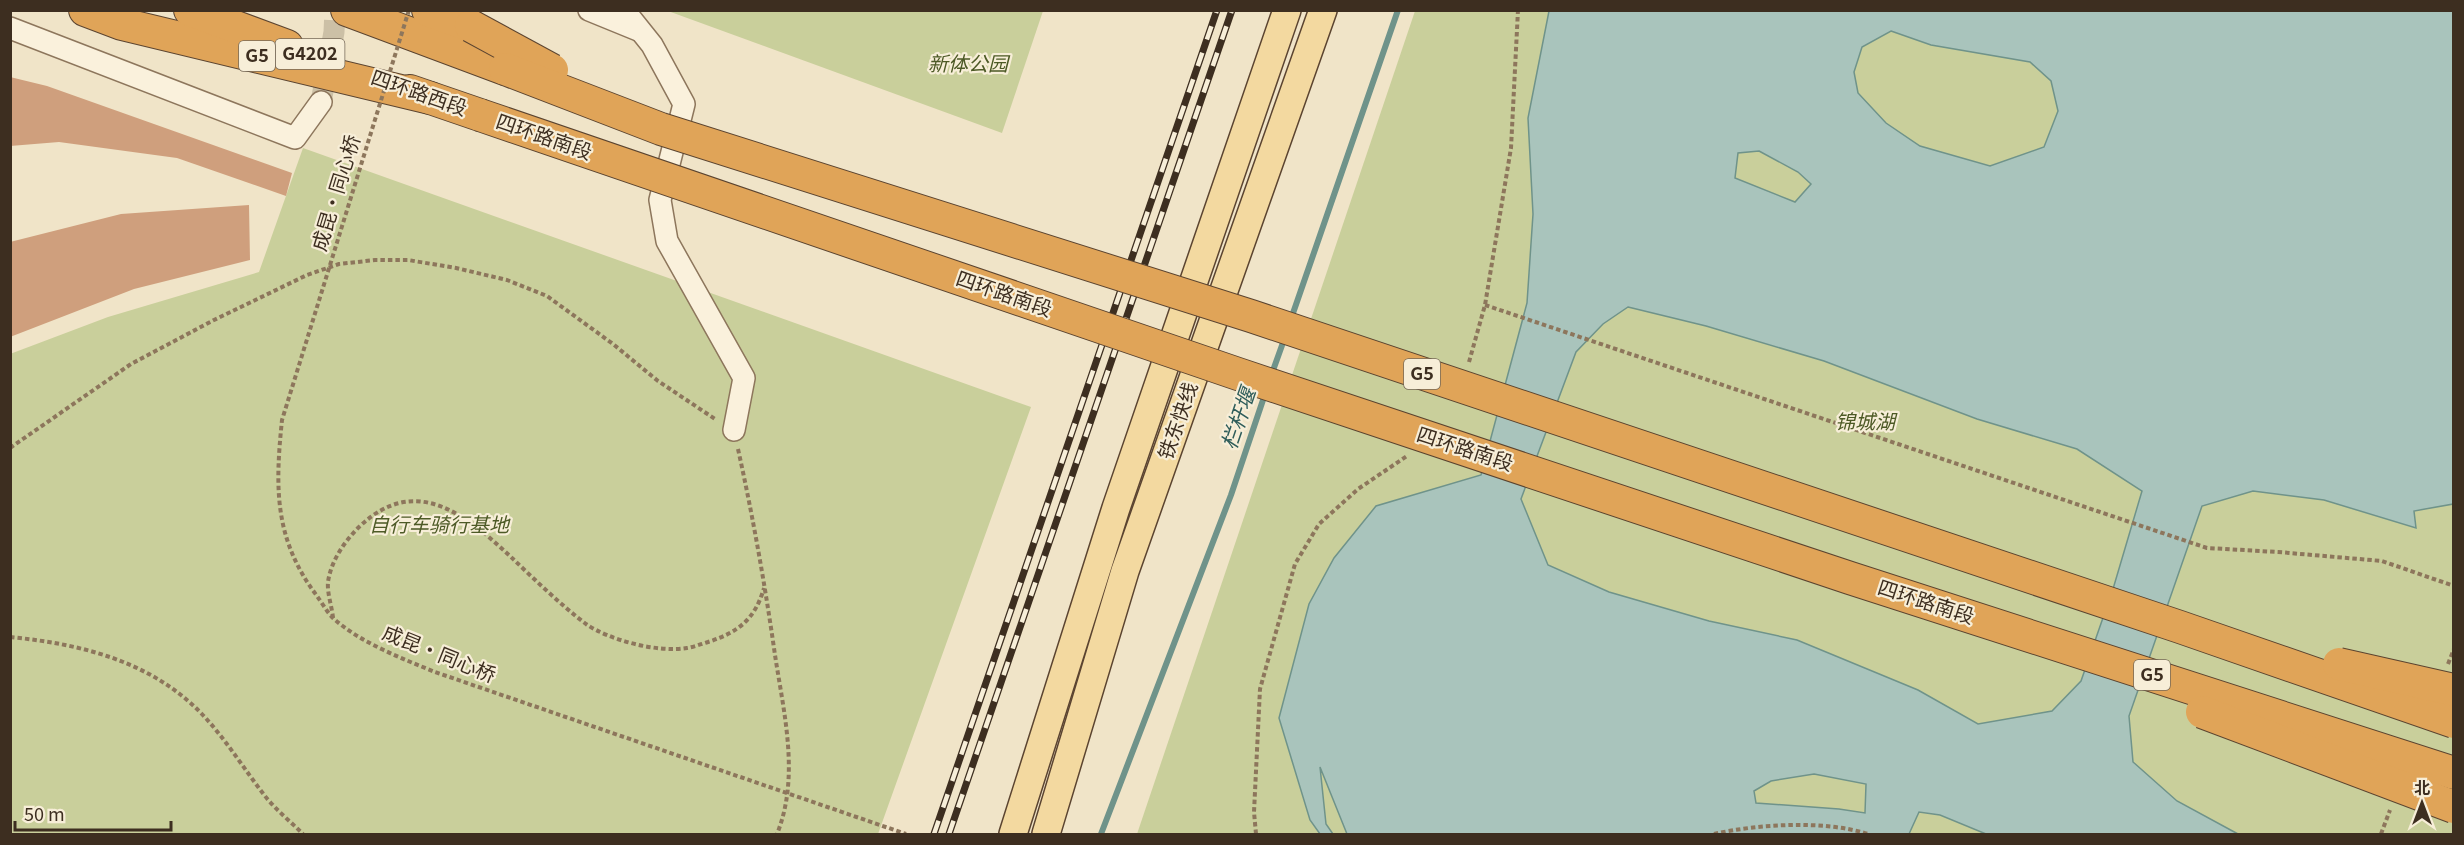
<svg xmlns="http://www.w3.org/2000/svg" width="2464" height="845" font-family="Georgia,'Noto Sans SC',serif">
  <style>
    .green { fill: #c9cf9b }
    .water { fill: #a9c4bc; stroke: #6f938a; stroke-width: 1.5; fill-rule: evenodd }
    .lines { fill: none; stroke-linecap: round; stroke-linejoin: round }
    .stream { stroke: #6f938a; stroke-width: 6 }
    .building { fill: #cf9f7d }
    .minor-tunnel { stroke: #ccc0a6; stroke-width: 21; stroke-dasharray: 21 10; stroke-linecap: butt }
    .minor-casing { stroke: #8d765c; stroke-width: 24 }
    .major-casing { stroke: #5b4430; stroke-width: 30 }
    .highway-casing { stroke: #5b4430; stroke-width: 34 }
    .path { stroke: #8d765c; stroke-width: 4; stroke-dasharray: 4.5 3; stroke-linecap: butt }
    .minor { stroke: #faf1dc; stroke-width: 21 }
    .major { stroke: #f3d9a0; stroke-width: 27 }
    .highway { stroke: #e0a458; stroke-width: 32 }
    .rail-casing { stroke: #3d2e20; stroke-width: 7 }
    .rail { stroke: #f7eed8; stroke-width: 4.5; stroke-dasharray: 14; stroke-linecap: butt }
    .highway-bridge-casing { stroke: #5b4430; stroke-width: 34; stroke-linecap: butt }
    .path-bridge { stroke: #8d765c; stroke-width: 4; stroke-dasharray: 4.5 3; stroke-linecap: butt }
    .highway-bridge { stroke: #e0a458; stroke-width: 32 }
    .labels { text-anchor: middle; stroke-width: 4.5; stroke-linejoin: round; paint-order: stroke }
    .shield { fill: #f7eed8; stroke: #756857; stroke-width: 1.5 }
    .shield-label { font-size: 18px; font-weight: bold; fill: #3d2e20 }
    .park-label { font-size: 20px; font-style: italic; fill: #4d5a26; stroke: #f7eed8 }
    .street-label { font-size: 20px; fill: #3d2e20; stroke: #f7eed8 }
    .water-label { font-size: 21px; font-style: italic; fill: #2f5d5a; stroke: #f7eed8 }
  </style>
  <rect width="100%" height="100%" fill="#f0e4c8"/>
  <g class="green">
    <path d="M668,11H1043L1002,133Z"/>
    <path d="M1415,11H2453V834H1137Z"/>
    <path d="M303,148L1031,407L878,834H11L10,354L108,317L259,272Z"/>
  </g>
  <path class="water" d="M1549,11H2453V504L2414,511L2416,528L2324,500L2253,491L2202,506L2129,716L2133,762L2177,801L2238,834H1986L1940,815L1919,812L1909,834H1347L1320,767L1326,824L1333,834H1320L1310,820L1279,718L1309,604L1334,558L1376,506L1481,475L1527,303L1533,214L1528,118ZM1891,31L1931,45L2030,62L2051,81L2058,111L2044,147L1990,166L1920,146L1886,123L1858,93L1854,72L1862,47ZM1759,151L1798,172L1811,184L1795,202L1735,178L1738,153ZM1628,307L1706,326L1824,361L1977,419L2077,449L2142,491L2113,589L2081,681L2052,711L1978,724L1918,690L1797,640L1709,621L1609,592L1548,565L1521,499L1576,352L1603,324ZM1814,774L1866,784L1865,813L1839,809L1756,803L1754,791L1771,781Z"/>
  <g class="lines">
    <g class="stream">
      <path d="M1291,319L1398,10"/>
      <path d="M1271,376L1285,337"/>
      <path d="M1101,834L1231,495L1265,394"/>
    </g>
  </g>
  <g class="building">
    <path d="M10,77L47,86L292,173L286,196L177,158L59,142L10,146Z"/>
    <path d="M249,205L250,260L134,289L10,337V242L121,214Z"/>
  </g>
  <g class="lines">
    <path class="minor-tunnel" d="M321,102L334,32L335,10"/>
    <defs>
      <g id="minor">
        <path d="M589,10L638,30"/>
        <path d="M624,10L652,45L684,104L660,200L667,241L744,378L734,430"/>
        <path d="M10,28L295,138L321,102"/>
      </g>
      <g id="major">
        <path d="M1013,834L1116,508L1287,10"/>
        <path d="M1046,834L1125,571L1323,10"/>
      </g>
      <g id="highway">
        <path d="M85,10L122,24L430,98"/>
        <path d="M190,10L287,46"/>
        <path d="M347,10L505,69"/>
        <path d="M428,10L471,26"/>
        <path d="M410,91L480,115"/>
      </g>
    </defs>
    <use href="#minor" class="minor-casing"/>
    <use href="#major" class="major-casing"/>
    <use href="#highway" class="highway-casing"/>
    <g class="path">
      <path d="M1485,305L2207,548L2278,552L2382,561L2454,586"/>
      <path d="M1469,362L1485,305L1511,148L1518,10"/>
      <path d="M10,448L131,364L214,320L307,275L339,264L375,260H408L456,268L507,280L547,296L613,344L658,381L715,419"/>
      <path d="M738,449C753,517 765,585 775,655C784,714 800,777 777,834"/>
      <path d="M333,618C332,607 327,593 328,582C331,561 344,542 359,527C415,473 465,514 511,557C533,578 562,606 586,624C609,640 658,653 687,648C694,647 701,644 708,642C739,632 755,619 764,588"/>
      <path d="M10,637C81,644 150,661 201,713C225,738 244,769 265,796C276,810 291,822 303,834"/>
      <path d="M2448,664L2454,649"/>
      <path d="M1256,834L1254,812L1260,689L1295,564L1319,524L1358,489L1407,456"/>
      <path d="M1714,834C1758,824 1825,820 1868,834"/>
      <path d="M2381,834L2390,810"/>
    </g>
    <use href="#minor" class="minor"/>
    <use href="#major" class="major"/>
    <use href="#highway" class="highway"/>
    <defs>
      <g id="rail">
        <path d="M934,834L1217,10"/>
        <path d="M949,834L1232,10"/>
      </g>
    </defs>
    <use href="#rail" class="rail-casing"/>
    <use href="#rail" class="rail"/>
    <defs>
      <g id="highway-bridge">
        <path d="M471,26L552,70"/>
        <path d="M505,69L661,129L1251,316L2180,627L2454,722"/>
        <path d="M480,115L1238,374L1850,578L2454,773"/>
        <path d="M2339,664L2454,690"/>
        <path d="M2202,712L2454,807"/>
      </g>
    </defs>
    <use href="#highway-bridge" class="highway-bridge-casing"/>
    <path class="path-bridge" d="M409,10L282,420C275,488 274,539 317,596C322,603 327,612 333,618C359,642 403,659 435,672L906,834"/>
    <use href="#highway-bridge" class="highway-bridge"/>
  </g>
  <g class="labels">
    <g class="shield">
      <rect x="275.5" y="39" width="69" height="30" rx="4.5"/>
      <rect x="239" y="41" width="36" height="30" rx="4.5"/>
      <rect x="1404" y="359" width="36" height="30" rx="4.5"/>
      <rect x="2134" y="660" width="36" height="30" rx="4.5"/>
    </g>
    <g class="shield-label">
      <text x="310" y="60">G4202</text>
      <text x="257" y="62">G5</text>
      <text x="1422" y="380">G5</text>
      <text x="2152" y="681">G5</text>
    </g>
    <g class="park-label">
      <text x="968" y="71">新体公园</text>
      <text x="1865" y="429">锦城湖</text>
      <text x="439" y="532">自行车骑行基地</text>
    </g>
    <g class="street-label">
      <text transform="translate(419 93) rotate(19)" y="7">四环路西段</text>
      <text transform="translate(544 137) rotate(19)" y="7">四环路南段</text>
      <text transform="translate(336 193) rotate(-73)" y="7">成昆·同心桥</text>
      <text transform="translate(1004 294) rotate(19)" y="7">四环路南段</text>
      <text transform="translate(1178 421) rotate(-71)" y="7">铁东快线</text>
      <text transform="translate(1465 449) rotate(18)" y="7">四环路南段</text>
      <text transform="translate(1926 602) rotate(18)" y="7">四环路南段</text>
      <text transform="translate(439 654) rotate(22)" y="7">成昆·同心桥</text>
    </g>
    <g class="water-label">
      <text transform="translate(1239 419) rotate(-71)" y="7">栏杆堰</text>
    </g>
  </g>
  <rect width="2464" height="845" fill="none" stroke="#3d2e20" stroke-width="24"/>
  <g transform="translate(2422 803)" stroke="#f7eed8" stroke-width="4.5" paint-order="stroke">
  <path d="M0-4.5L10 22L0 15L-10 22Z" fill="#3d2e20"/>
  <text y="-9" font-size="16" font-weight="bold" text-anchor="middle" fill="#3d2e20">北</text>
  </g>
  <path d="M15 821v9h156v-9" fill="none" stroke="#3d2e20" stroke-width="3"/>
  <text x="24" y="821" font-size="18" fill="#3d2e20" stroke="#f7eed8" stroke-width="4.5" paint-order="stroke">50 m</text>
</svg>
